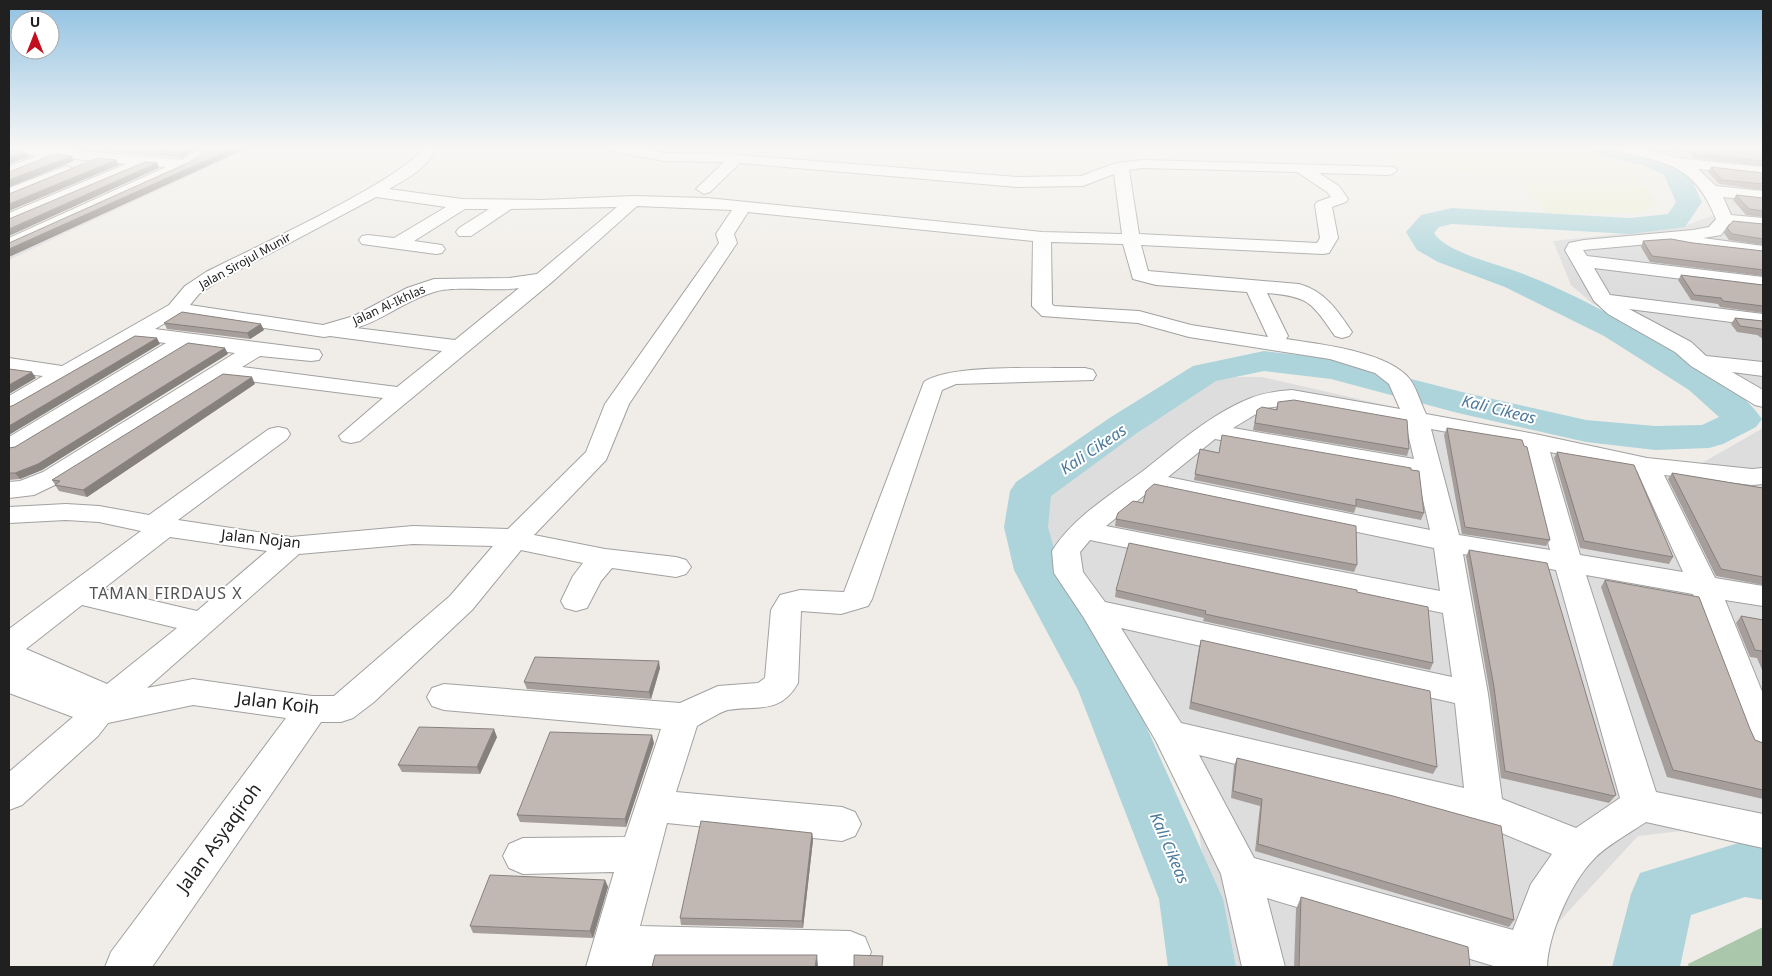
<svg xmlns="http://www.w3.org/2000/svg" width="1772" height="976" font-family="'Noto Sans',sans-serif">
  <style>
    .residential { fill: #deddde }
    .farmland { fill: #ededd5 }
    .cemetery { fill: #aac7ac }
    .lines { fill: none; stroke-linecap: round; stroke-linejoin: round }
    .river { fill: #acd4da; fill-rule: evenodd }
    .street-casing { stroke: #a1a1a1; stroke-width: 2 }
    .street { fill: #fff; fill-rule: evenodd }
    .wall { fill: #a69e9b }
    .shaded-wall { fill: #87817e }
    .building { fill: #c1b8b4; stroke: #87817e }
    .labels { text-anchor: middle; stroke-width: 4; stroke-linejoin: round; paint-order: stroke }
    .far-street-label { font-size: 12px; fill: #202020; stroke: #fff }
    .street-label { font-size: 15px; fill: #202020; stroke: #fff }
    .water-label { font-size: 16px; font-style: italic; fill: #4c7a9b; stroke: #fff }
    .neighbourhood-label { font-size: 16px; letter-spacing: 1px; fill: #535353; stroke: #fff }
    .near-street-label { font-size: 18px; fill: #202020; stroke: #fff }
  </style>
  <rect width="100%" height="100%" fill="#f0ede8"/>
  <g class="residential">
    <path d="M226,148H251L68,232L46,230L66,233L9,260V246Z"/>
    <path d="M1610,148H1763V402L1758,395L1694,357L1593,304L1571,285L1553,241L1682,227L1714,215L1710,187L1658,160Z"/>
    <path d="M1223,377H1262L1654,467H1695L1763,428V844L1708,828L1638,836L1542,940V967H1217L1193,787L1024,546L1021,511L1058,466Z"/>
  </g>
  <path class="farmland" d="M1358,148H1565L1596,154L1635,171L1657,203L1641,213L1548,214L1517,178L1451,171L1428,163Z"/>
  <path class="cemetery" d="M1763,927V967H1689L1688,964Z"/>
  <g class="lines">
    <g class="river">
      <path d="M1589,148C1614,148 1665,148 1683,167C1692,176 1696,191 1702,202L1685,227L1630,234L1452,224L1439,227L1434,233C1447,254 1503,265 1526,275C1577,295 1625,322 1672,349C1704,368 1740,388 1762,419L1756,427L1723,444L1709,448L1655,450L1586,442L1458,413L1331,379L1264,371L1216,381L1137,433L1051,496L1048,527L1060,570L1130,690L1223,899L1236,967H1168L1159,899L1078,690L1014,570L1004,527L1010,491L1016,482L1111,417L1193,366L1264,351L1333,359L1462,392L1586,420L1655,426L1702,425L1719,417L1689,390L1604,336L1505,287L1438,262L1417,250L1406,232L1421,215L1452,208L1630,218L1668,214L1676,202L1664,175L1643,165L1592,153Z"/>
      <path d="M1745,841L1763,844V900L1745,897L1691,915L1680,967H1612L1631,894L1640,873Z"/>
    </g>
    <defs>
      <g id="street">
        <path d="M9,148H52L182,160L200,148H218L190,167L9,249V238L166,167L147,165L9,224V213L126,164L55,157L53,160L9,176V166L38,156L9,153Z"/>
        <path d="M422,148H436C427,169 408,178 389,189L462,199L542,200L633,196L707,198L1042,232L1122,234L1114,174L1083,186L1017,187L740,163L710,192L704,194L696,189L724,162L664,161L614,152L607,148H640L664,153L727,154L1017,177L1081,176L1116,163L1143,160L1394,167L1397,170L1394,173L1389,175L1319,173L1339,186L1348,199L1346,202L1332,207L1338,238L1329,253L1323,254L1141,245L1148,271L1299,284C1325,291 1338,311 1352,332L1349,336L1342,338L1335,336C1311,302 1310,297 1267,293L1288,336L1286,339C1319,344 1383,351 1407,376C1416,385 1420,402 1426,414L1535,434L1647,458L1752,469L1763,468V484L1752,485L1664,475L1715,578L1763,586V606L1725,600L1763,694V750L1751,746L1746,736L1693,594L1586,575L1656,792L1763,814V848L1646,822C1630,833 1605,846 1593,860C1570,884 1548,935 1547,967H1497L1267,898L1285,967H1242L1221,874L1156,741L1084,618L1054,573L1052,551C1073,517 1112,494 1143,471C1175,446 1212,413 1251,398C1264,393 1278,391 1292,390L1400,409L1389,384L1375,373L1330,359L1189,337L1138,323L1042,316L1032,306L1033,241L748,212L734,234L737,243L629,404L606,460L534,535L605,549L676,557L686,560L691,567L686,574L676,577L612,568L601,581L587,608L576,611L565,608L561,601L573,576L583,563L521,550L472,610L374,702L353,718L341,722H321L152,967H105L111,952L286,718L193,705L108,723L98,736L22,805L9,810V772L73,717L9,693V629L141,531L99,522L66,520L9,523V507L66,504L99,506L149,515L269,429L278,427L287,429L290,434L287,439L178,520L291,537L413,526L508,529L586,452L605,404L719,243L716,234L732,210L637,206L552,282L360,441L351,443L342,441L339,436L383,398L225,378L61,482L34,495L9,498V482L20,481L43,472L235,353L190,347L18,452L9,454V437L166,343L138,340L17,410L9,412V396L43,376L9,372V358L62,366L169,305L185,286L206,272C243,253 409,177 422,148ZM1143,168L1297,172L1327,192L1331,197L1317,202L1315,205L1320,238L1317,243L1139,234L1129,170ZM376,197L446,207L394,238L368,235L362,236L359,240L362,244L436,254L442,253L445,249L442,245L414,241L465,209H489L459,228L456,232L459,236H471L511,209L617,207L537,274L509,278L434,279L407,288L354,316L323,325L190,305L199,294L220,280ZM1051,242L1123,244L1133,279L1156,285L1247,292L1268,337L1191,325L1139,311L1054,306L1052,304ZM519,288L455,340L356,328C383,320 406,300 434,292C455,285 494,292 519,288ZM179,315L324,337L330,336L442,351L397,387L242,367L260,356L311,361L319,360L322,355L319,350L311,349L155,329ZM1292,404L1406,425L1414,459L1233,428L1266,408ZM1431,429L1524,446L1550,550L1459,535ZM1215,439L1417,474L1430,530L1168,477ZM1550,452L1637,471L1683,572L1580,555ZM1152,489L1434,548L1440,591L1106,526ZM170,537L267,551L197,611L103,589ZM1090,540L1443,613L1452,677L1105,602L1083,572L1080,552ZM413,544L493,546L450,596L334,696H312L193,679L147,688L299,554ZM1463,554L1556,570L1620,798L1576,828L1502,799L1488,694ZM82,605L177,628L107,684L26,649ZM1121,628L1455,703L1464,788L1181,723ZM1199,755L1480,824L1552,854L1531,884L1513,930L1254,858Z"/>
        <path d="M1615,148H1641L1678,158L1763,167V176L1698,169L1716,186L1763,191V201L1723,197L1731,215L1763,218V228L1729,224L1721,235L1703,238L1763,246V256L1690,247L1684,246L1682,241L1583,250L1587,256L1763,277V289L1594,268L1610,295L1763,314V326L1629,309L1691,342L1706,356L1763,362V376L1732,372L1763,390V407L1755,405L1691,366L1675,352L1608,314L1594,301L1565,250L1569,243L1584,240L1693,230L1709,227L1716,219C1694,164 1669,164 1617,151Z"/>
        <path d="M1747,148H1763V153L1749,151Z"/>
        <path d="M66,166L71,168L74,171L71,174L9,199V188Z"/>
        <path d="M1085,368L1093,370L1096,375L1093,380L956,384L942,390L872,599L868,606L841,614L801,611L798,683C780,715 757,705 728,710C722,711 704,722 697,726L676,792L842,807L855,812L861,824L855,836L842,841L667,823L640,926L850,931L865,937L871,952L865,967H586L614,872L523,874L509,868L503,856L509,844L523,838L625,837L661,729L444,710L432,706L427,697L432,688L444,684L680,703L718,686L758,683L765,678L771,610L780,595L800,590L844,592L924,382C950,363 1049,369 1085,368Z"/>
      </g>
    </defs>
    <use href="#street" class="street-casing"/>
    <use href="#street" class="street"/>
  </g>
  <g class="wall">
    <path d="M76,148H197L182,158Z"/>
    <path d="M1662,148H1752L1763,150V166L1693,158L1687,151Z"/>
    <path d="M1711,167L1763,173V190L1719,184L1708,172Z"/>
    <path d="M1736,195L1763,198V217L1746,215L1733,200Z"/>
    <path d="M1763,224V245L1729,240L1724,233L1727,228Z"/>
    <path d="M1643,241L1693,243L1763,251V276L1650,262L1641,247Z"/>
    <path d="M1681,275L1763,285V313L1720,307L1718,304L1691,300L1678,280Z"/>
    <path d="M1735,318L1763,321V339L1757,335L1737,332L1731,324Z"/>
    <path d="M164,323L264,330L250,339L167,329Z"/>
    <path d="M228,354L42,470L20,479L9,480V448L15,447Z"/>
    <path d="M255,384L87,497L59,491L52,480Z"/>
    <path d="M1278,402L1409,449L1407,456L1253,430L1257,410H1276Z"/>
    <path d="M1447,428L1550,540L1546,546L1462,534L1444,435Z"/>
    <path d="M1200,449L1219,453L1411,470L1424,513L1421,520L1356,507L1354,513L1194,480Z"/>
    <path d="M1557,452L1673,557L1669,564L1580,548L1554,458Z"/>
    <path d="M1672,473L1763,488V585L1716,576L1668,479Z"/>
    <path d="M1116,519L1357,565L1354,572L1115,526Z"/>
    <path d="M1469,550L1616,795L1609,803L1501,778L1490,694L1466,556Z"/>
    <path d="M1605,580L1750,729L1755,740L1763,743V799L1667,777L1601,587Z"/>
    <path d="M1116,590L1357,592L1433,663L1430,670L1203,621L1204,618L1115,597Z"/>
    <path d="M1741,616L1763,620V672L1757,658L1750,657L1736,623Z"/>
    <path d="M1201,640L1437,767L1433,774L1189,709L1199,647Z"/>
    <path d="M660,668L651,699L527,689L524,682Z"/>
    <path d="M497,737L480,774L402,772L398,765Z"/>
    <path d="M654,743L626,827L520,822L517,815Z"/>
    <path d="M1237,758L1514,920L1509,927L1255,851L1260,806L1231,798L1234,766Z"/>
    <path d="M812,833L813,840L803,928L681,925L680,918Z"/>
    <path d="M605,880L608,887L593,938L473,933L470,926Z"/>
    <path d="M1301,897L1470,967H1294L1296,909Z"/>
  </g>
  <g class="shaded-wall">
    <path d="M186,148H197L182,158L179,153Z"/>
    <path d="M234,148H247L9,257V249Z"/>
    <path d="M26,152L29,157L9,164V158Z"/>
    <path d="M72,156L74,161L9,187V180Z"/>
    <path d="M116,160L119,165L9,211V204Z"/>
    <path d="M157,163L159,168L9,236V229Z"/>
    <path d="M261,324L264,330L250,339L247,333Z"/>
    <path d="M157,338L160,344L9,435V426Z"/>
    <path d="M225,348L228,354L42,470L20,479L15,473Z"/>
    <path d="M32,372L36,378L9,394V385Z"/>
    <path d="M252,377L255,384L87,497L83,490Z"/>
    <path d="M659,661L660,668L651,699L649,692Z"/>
    <path d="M494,729L497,737L480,774L477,767Z"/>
    <path d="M652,735L654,743L626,827L625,819Z"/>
    <path d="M812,833L813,840L803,928L802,921Z"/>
    <path d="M605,880L608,887L593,938L590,931Z"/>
    <path d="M817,955L818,967H815Z"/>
  </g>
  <g class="building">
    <path d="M130,148H186L179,153Z"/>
    <path d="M210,148H234L9,249V243L188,163Z"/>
    <path d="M1691,148H1752L1763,150V161L1695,153Z"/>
    <path d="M9,150L26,152L9,158Z"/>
    <path d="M54,154L72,156L9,180V172Z"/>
    <path d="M98,158L116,160L9,204V194Z"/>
    <path d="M145,162L157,163L9,229V219Z"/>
    <path d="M1711,167L1763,173V184L1722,180Z"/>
    <path d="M1736,195L1763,198V211L1749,209Z"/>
    <path d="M1733,221L1763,224V239L1732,234L1727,228Z"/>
    <path d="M1671,239L1693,243L1763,251V270L1652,256L1643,241Z"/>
    <path d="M1681,275L1763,285V306L1723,301L1721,298L1694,295Z"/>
    <path d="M182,312L261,324L247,333L164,323Z"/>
    <path d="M1735,318L1763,321V330L1761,329L1740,326Z"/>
    <path d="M135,336L157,338L9,426V407L14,405Z"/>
    <path d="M188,343L225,348L38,464L15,473H9V448L15,447Z"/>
    <path d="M9,369L32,372L9,385Z"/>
    <path d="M223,374L252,377L83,490L55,485L60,481L52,480Z"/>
    <path d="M1294,400L1407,420L1409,449L1255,423L1257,410L1262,407L1277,410L1278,402Z"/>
    <path d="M1447,428L1522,440L1524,446L1527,447L1550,540L1465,527Z"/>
    <path d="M1222,435L1411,468V470L1419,471L1424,513L1356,499V506L1195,474L1200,449L1219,453Z"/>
    <path d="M1557,452L1634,465L1673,557L1584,541Z"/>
    <path d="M1672,473L1763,488V577L1721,569Z"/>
    <path d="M1154,484L1356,526L1357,565L1116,519L1118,513L1133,501L1143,503L1146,491Z"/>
    <path d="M1129,543L1357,590V592L1428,607L1433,663L1205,614L1206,611L1116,590Z"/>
    <path d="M1469,550L1547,563L1616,795L1614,796L1505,771L1494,687Z"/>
    <path d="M1605,580L1699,597L1750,729L1755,740L1763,743V790L1673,770Z"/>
    <path d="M1741,616L1763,620V653L1762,651L1755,650Z"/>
    <path d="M1201,640L1430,691L1437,767L1191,702Z"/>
    <path d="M535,657L659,661L649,692L524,682Z"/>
    <path d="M419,727L494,729L477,767L398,765Z"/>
    <path d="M550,732L652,735L625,819L517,815Z"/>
    <path d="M1237,758L1393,796L1501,826L1514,920L1258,844L1262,799L1233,791Z"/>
    <path d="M701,821L812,833L802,921L680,918Z"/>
    <path d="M490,875L605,880L590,931L470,926Z"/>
    <path d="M1301,897L1468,947L1470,967H1299Z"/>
    <path d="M655,955H817L815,967H652Z"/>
    <path d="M854,955L883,956L882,967H854Z"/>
  </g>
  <linearGradient id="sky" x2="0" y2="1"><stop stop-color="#90c1e2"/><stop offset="0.52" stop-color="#f8f7f5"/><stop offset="1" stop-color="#f8f7f5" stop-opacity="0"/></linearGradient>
  <rect width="1772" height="285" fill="url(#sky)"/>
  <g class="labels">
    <g class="far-street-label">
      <text transform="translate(245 261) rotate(-29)" y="4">Jalan Sirojul Munir</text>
      <text transform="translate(389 305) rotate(-25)" y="4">Jalan Al-Ikhlas</text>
    </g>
    <g class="street-label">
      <text transform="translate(261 539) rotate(6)" y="5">Jalan Nojan</text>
    </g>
    <g class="water-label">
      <text transform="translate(1499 409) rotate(14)" y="6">Kali Cikeas</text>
      <text transform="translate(1093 449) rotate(-34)" y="6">Kali Cikeas</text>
      <text transform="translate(1170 848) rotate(67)" y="6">Kali Cikeas</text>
    </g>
    <g class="neighbourhood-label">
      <text x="166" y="599">TAMAN FIRDAUS X</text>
    </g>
    <g class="near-street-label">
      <text transform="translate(278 703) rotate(7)" y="6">Jalan Koih</text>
      <text transform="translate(219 838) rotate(-54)" y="6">Jalan Asyaqiroh</text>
    </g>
  </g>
  <rect width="1772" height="976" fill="none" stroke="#202020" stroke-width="20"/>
  <g transform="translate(35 35)"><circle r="24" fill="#ffffff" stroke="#a6a6a6"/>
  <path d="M0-4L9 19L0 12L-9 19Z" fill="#c20f1e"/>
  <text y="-8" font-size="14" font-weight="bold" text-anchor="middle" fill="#202020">U</text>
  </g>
</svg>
